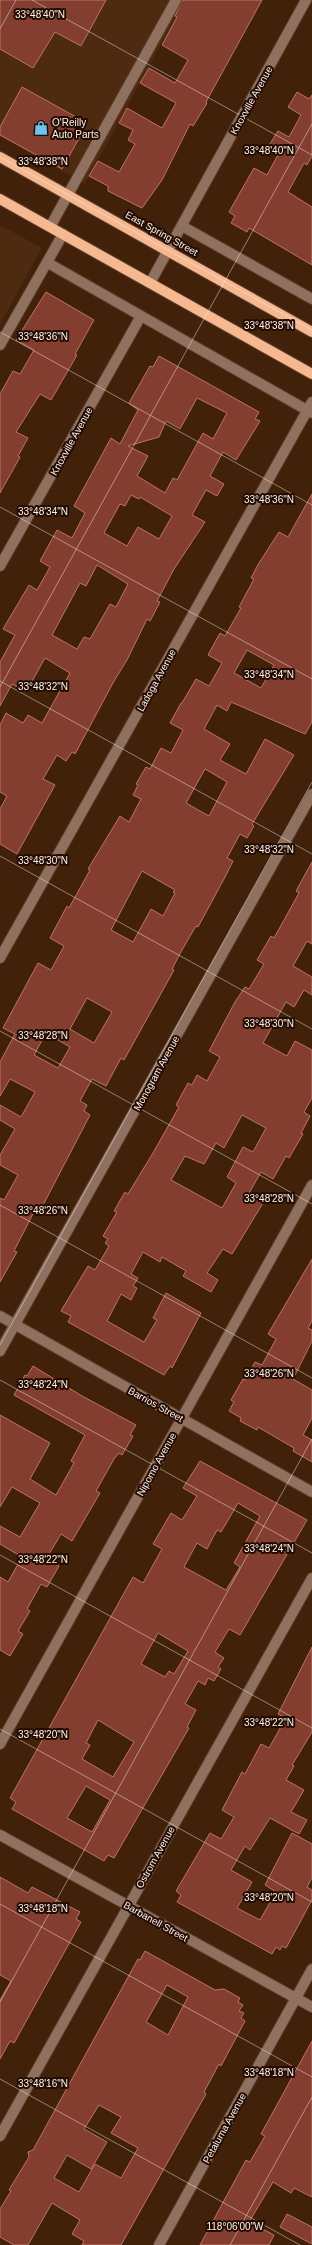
<svg xmlns="http://www.w3.org/2000/svg" width="312" height="2245" font-family="Arial,sans-serif">
  <style>
    .built { fill: #4e2a10 }
    .building { fill: #843e30; stroke: #be7363; fill-rule: evenodd }
    .lines { fill: none; stroke-linecap: round; stroke-linejoin: round }
    .minor-casing { stroke: #5b3e2a; stroke-width: 12 }
    .major-casing { stroke: #5b3e2a; stroke-width: 12 }
    .minor { stroke: #90715f; stroke-width: 10 }
    .major { stroke: #f6b891; stroke-width: 10 }
    .ticks { fill: none; stroke: #fbf3ef; stroke-width: 1; stroke-opacity: 0.45 }
    .labels { text-anchor: middle; stroke-width: 4; stroke-linejoin: round; paint-order: stroke }
    .street-label { font-size: 10px; fill: #fbf3ef; stroke: #230b00 }
    .poi-label { font-size: 10px; fill: #fbf3ef; stroke: #230b00; text-anchor: start }
    .ticks-label { font-size: 10px; text-anchor: middle; fill: #fbf3ef; stroke: #230b00; stroke-width: 4; stroke-linejoin: round; paint-order: stroke }
  </style>
  <rect width="100%" height="100%" fill="#41210a"/>
  <g class="built">
    <path d="M0,0H185L85,184L0,136Z"/>
    <path d="M0,225L42,248L0,324Z"/>
  </g>
  <g class="building">
    <path d="M0,0H106L81,46L55,32L33,68L0,49Z"/>
    <path d="M182,0H262L206,102L207,103L193,126L190,124L162,180L142,208L108,191V186L89,176L98,161L119,172L135,144L128,140L133,130L119,123L127,108L162,128L176,103L140,83L149,68L175,83L188,60L162,45L177,17L175,16Z"/>
    <path d="M22,87L85,122L81,130L83,131L62,169L0,135V127Z"/>
    <path d="M297,92L309,99L312,95V156L307,165L304,163L288,192L312,207V265L249,228L247,232L231,223L235,216L229,212L254,168L267,175L279,153L268,147L278,131L289,137L301,115L288,107Z"/>
    <path d="M46,292L94,320L75,354L77,355L51,400L40,394L16,432L28,438L18,456L20,457L0,493V394L13,371L20,374L34,350L16,340Z"/>
    <path d="M159,356L259,412L255,419L260,421L236,460L223,452L210,476L224,484L217,496L206,490L192,515L205,522L174,569L157,601L160,602L150,621L147,619L127,660L114,681L75,754L72,752L66,761L57,755L43,779L55,785L17,854L0,844V809L7,796L0,792V725L6,713L23,723L28,715L42,723L70,673L45,658L26,692L12,684L0,706V662L15,635L3,629L29,585L37,590L50,567L40,561L57,530L72,538L85,513L74,506L111,438L120,444L138,410L129,403L150,366L153,367ZM197,398L227,413L213,439L203,433L177,480L173,478L165,493L137,476L148,456L128,446L159,437L166,421L180,429ZM131,495L139,499L140,497L172,516L159,539L138,527L127,546L104,533L120,504L125,506ZM97,565L128,584L116,607L110,604L90,639L84,637L77,649L52,635L80,583L86,586Z"/>
    <path d="M312,494V722L305,734L231,702L227,711L217,705L204,729L230,744L220,760L246,774L265,739L294,755L252,824L254,826L247,838L240,834L227,858L233,861L225,877L198,927L196,926L182,950L172,969L174,970L124,1060L121,1058L106,1086L92,1079L80,1101L87,1105L84,1111L90,1115L42,1207L38,1204L14,1251L17,1252L0,1282V1198L4,1200L18,1175L0,1165V1155L15,1129L0,1120V1105L21,1117L35,1092L10,1079L0,1096V1062L15,1034L3,1028L38,963L51,970L64,946L50,938L67,906L69,908L90,870L88,869L120,816L129,822L141,799L133,795L138,785L136,784L146,767L150,769L161,748L171,753L183,730L170,723L181,703H182L196,679L209,686L222,663L208,655L220,633L225,636L241,608L239,607L254,579L251,578L259,563L279,532L288,537ZM247,650L274,665L261,688L234,673ZM205,769L227,782L209,816L186,803ZM142,871L175,890L173,892L175,893L163,916L151,909L133,942L111,930ZM87,998L112,1012L94,1043L70,1029ZM46,1033L70,1047L58,1068L34,1055Z"/>
    <path d="M312,862V944L307,941L293,966L312,977V995L304,990L294,1007L286,1002L263,1043L287,1056L295,1041L312,1050V1098L304,1112L310,1116L301,1133L303,1134L289,1158L286,1156L273,1179L261,1172L248,1195L263,1203L232,1254L223,1249L207,1273L218,1280L211,1292L183,1276L186,1271L162,1257L160,1262L143,1252L131,1274L138,1278L133,1286L137,1288L131,1300L121,1294L107,1321L144,1342L157,1320L153,1318L166,1293L201,1313L172,1368L170,1366L164,1375L68,1322L71,1316L61,1311L88,1266L95,1270L109,1246L105,1243L108,1239L103,1236L117,1212L114,1211L125,1192L128,1194L153,1153L179,1107L176,1105L188,1083L192,1085L197,1075L207,1081L220,1057L209,1051L235,1002L245,987L249,989L264,964L257,960L271,936L274,938L299,893L296,891ZM242,1115L266,1128L253,1152L243,1147L227,1177L236,1183L222,1208L171,1180L185,1156L204,1164L216,1143L224,1148Z"/>
    <path d="M312,1259V1321L308,1328L312,1330V1341L293,1379L312,1390V1418L303,1435L312,1440V1462L293,1451L294,1448L258,1427L257,1430L240,1421L241,1418L229,1411L234,1402L231,1400L243,1379L245,1380L255,1362L262,1365L276,1339L268,1334Z"/>
    <path d="M33,1366L82,1396L136,1425L130,1435L133,1436L122,1455L119,1453L114,1459L96,1491L100,1493L72,1541L61,1534L46,1559L59,1566L47,1587L41,1584L27,1609L30,1611L18,1631L23,1634L10,1656L0,1650V1577L8,1582L22,1557L0,1544V1526L20,1537L40,1503L12,1487L0,1507V1415L50,1443L30,1479L56,1495L74,1463L71,1461L85,1435L14,1395L25,1375L27,1376Z"/>
    <path d="M200,1461L307,1520L240,1635L229,1629L215,1652L224,1658L218,1667L221,1669L214,1681L208,1678L205,1685L198,1681L185,1704L196,1710L187,1727L189,1728L114,1858L108,1855L104,1861L12,1809L16,1802L10,1798L133,1577L143,1583L162,1549L153,1544L171,1513L182,1520L197,1496L183,1488ZM238,1503L260,1516L234,1563L240,1567L226,1590L184,1567L197,1543L207,1549L217,1530L221,1532ZM158,1633L188,1651L174,1674L169,1671L165,1677L141,1664ZM98,1720L134,1742L113,1777L82,1759L90,1745L86,1743ZM86,1786L110,1800L92,1832L67,1818Z"/>
    <path d="M312,1647V1732L292,1765L294,1766L286,1780L304,1790L291,1812L307,1820L299,1834L270,1818L250,1850L245,1846L231,1870L252,1882L237,1908L260,1920L276,1892L265,1885L292,1833L312,1844V1878L307,1887L312,1890V1900L286,1948L282,1946L280,1950L276,1947L272,1954L177,1902L181,1895L176,1891L210,1833L221,1839L234,1817L222,1810L242,1772L245,1774L261,1744L269,1748L286,1718L278,1714Z"/>
    <path d="M0,1877L28,1893L32,1887L80,1912L76,1919L81,1922L14,2043L10,2041L0,2059V2000L11,1981L0,1975Z"/>
    <path d="M145,1951L215,1990L224,1989L240,1998L238,2002L243,2005L239,2011L244,2013L241,2018L245,2021L221,2066L219,2064L204,2092L206,2094L121,2245H82L84,2241L72,2234L80,2220L52,2203L28,2245H14L0,2237V2209L11,2191L9,2190L29,2157L28,2152L33,2150L138,1959L140,1960ZM167,1985L188,1997L168,2035L146,2022ZM99,2105L121,2117L111,2133L138,2148L121,2178L95,2164L79,2192L54,2178L67,2155L91,2169L107,2142L84,2129Z"/>
    <path d="M312,2041V2197L294,2188L291,2193L273,2182L249,2222L274,2235L269,2245H200L246,2160L250,2162L265,2136L261,2134Z"/>
    <path d="M287,2214L312,2227V2244L280,2227Z"/>
  </g>
  <g class="lines">
    <defs>
      <g id="minor">
        <path d="M182,226L312,299"/>
        <path d="M50,227L176,0"/>
        <path d="M48,263L312,413"/>
        <path d="M150,283L306,0"/>
        <path d="M0,345L63,234"/>
        <path d="M0,566L141,316"/>
        <path d="M0,958L312,402"/>
        <path d="M0,1316L312,1492"/>
        <path d="M0,1351L312,794"/>
        <path d="M0,1744L312,1185"/>
        <path d="M0,1835L312,2007"/>
        <path d="M0,2136L312,1578"/>
        <path d="M159,2245L312,1969"/>
      </g>
      <g id="major">
        <path d="M0,157L312,332"/>
        <path d="M0,199L312,374"/>
      </g>
    </defs>
    <use href="#minor" class="minor-casing"/>
    <use href="#major" class="major-casing"/>
    <use href="#minor" class="minor"/>
    <use href="#major" class="major"/>
  </g>
  <path class="ticks" d="M32,0L312,155M0,29L16,0M0,157L312,330M0,332L312,505M0,507L312,679M0,681L312,854M0,687L312,124M0,856L312,1029M0,1031L312,1204M0,1205L312,1378M0,1345L312,782M0,1380L312,1553M0,1555L312,1728M0,1729L312,1902M0,1904L312,2077M0,2002L312,1439M0,2079L300,2245M230,2245L312,2097"/>
  <defs>
    <symbol id="shop-bare" viewBox="-9 -9 18 18"><path d="M-5-2.5h2.3a2.7 3.5 0 0 1 5.4 0H5L5.5 6h-11ZM-1.5-2.5h3a1.5 2.3 0 0 0-3 0Z" fill="#6ac3f1" stroke="#230b00" stroke-width="2.5" paint-order="stroke"/></symbol>
  </defs>
  <g fill-rule="evenodd">
    <use href="#shop-bare" x="31" y="118" width="20" height="20"/>
  </g>
  <g class="labels">
    <g class="street-label">
      <text transform="translate(251 100) rotate(-61)" y="4">Knoxville Avenue</text>
      <text transform="translate(162 233) rotate(29)" y="4">East Spring Street</text>
      <text transform="translate(71 441) rotate(-61)" y="4">Knoxville Avenue</text>
      <text transform="translate(156 680) rotate(-61)" y="4">Ladoga Avenue</text>
      <text transform="translate(156 1073) rotate(-61)" y="4">Monogram Avenue</text>
      <text transform="translate(156 1404) rotate(29)" y="4">Barrios Street</text>
      <text transform="translate(156 1464) rotate(-61)" y="4">Nipomo Avenue</text>
      <text transform="translate(155 1857) rotate(-61)" y="4">Ostrom Avenue</text>
      <text transform="translate(156 1921) rotate(29)" y="4">Barbanell Street</text>
      <text transform="translate(224 2128) rotate(-61)" y="4">Petaluma Avenue</text>
    </g>
    <g class="poi-label">
      <text x="52" y="126">O'Reilly<tspan x="52" dy="12">Auto Parts</tspan></text>
    </g>
  </g>
  <g class="ticks-label">
    <text x="40" y="18">33°48'40"N</text>
    <text x="269" y="154">33°48'40"N</text>
    <text x="43" y="165">33°48'38"N</text>
    <text x="269" y="329">33°48'38"N</text>
    <text x="43" y="340">33°48'36"N</text>
    <text x="269" y="503">33°48'36"N</text>
    <text x="43" y="515">33°48'34"N</text>
    <text x="269" y="678">33°48'34"N</text>
    <text x="43" y="690">33°48'32"N</text>
    <text x="269" y="853">33°48'32"N</text>
    <text x="43" y="864">33°48'30"N</text>
    <text x="269" y="1027">33°48'30"N</text>
    <text x="43" y="1039">33°48'28"N</text>
    <text x="269" y="1202">33°48'28"N</text>
    <text x="43" y="1214">33°48'26"N</text>
    <text x="269" y="1377">33°48'26"N</text>
    <text x="43" y="1388">33°48'24"N</text>
    <text x="269" y="1552">33°48'24"N</text>
    <text x="43" y="1563">33°48'22"N</text>
    <text x="269" y="1726">33°48'22"N</text>
    <text x="43" y="1738">33°48'20"N</text>
    <text x="269" y="1901">33°48'20"N</text>
    <text x="43" y="1912">33°48'18"N</text>
    <text x="269" y="2076">33°48'18"N</text>
    <text x="43" y="2087">33°48'16"N</text>
    <text x="235" y="2230">118°06'00"W</text>
  </g>
</svg>
